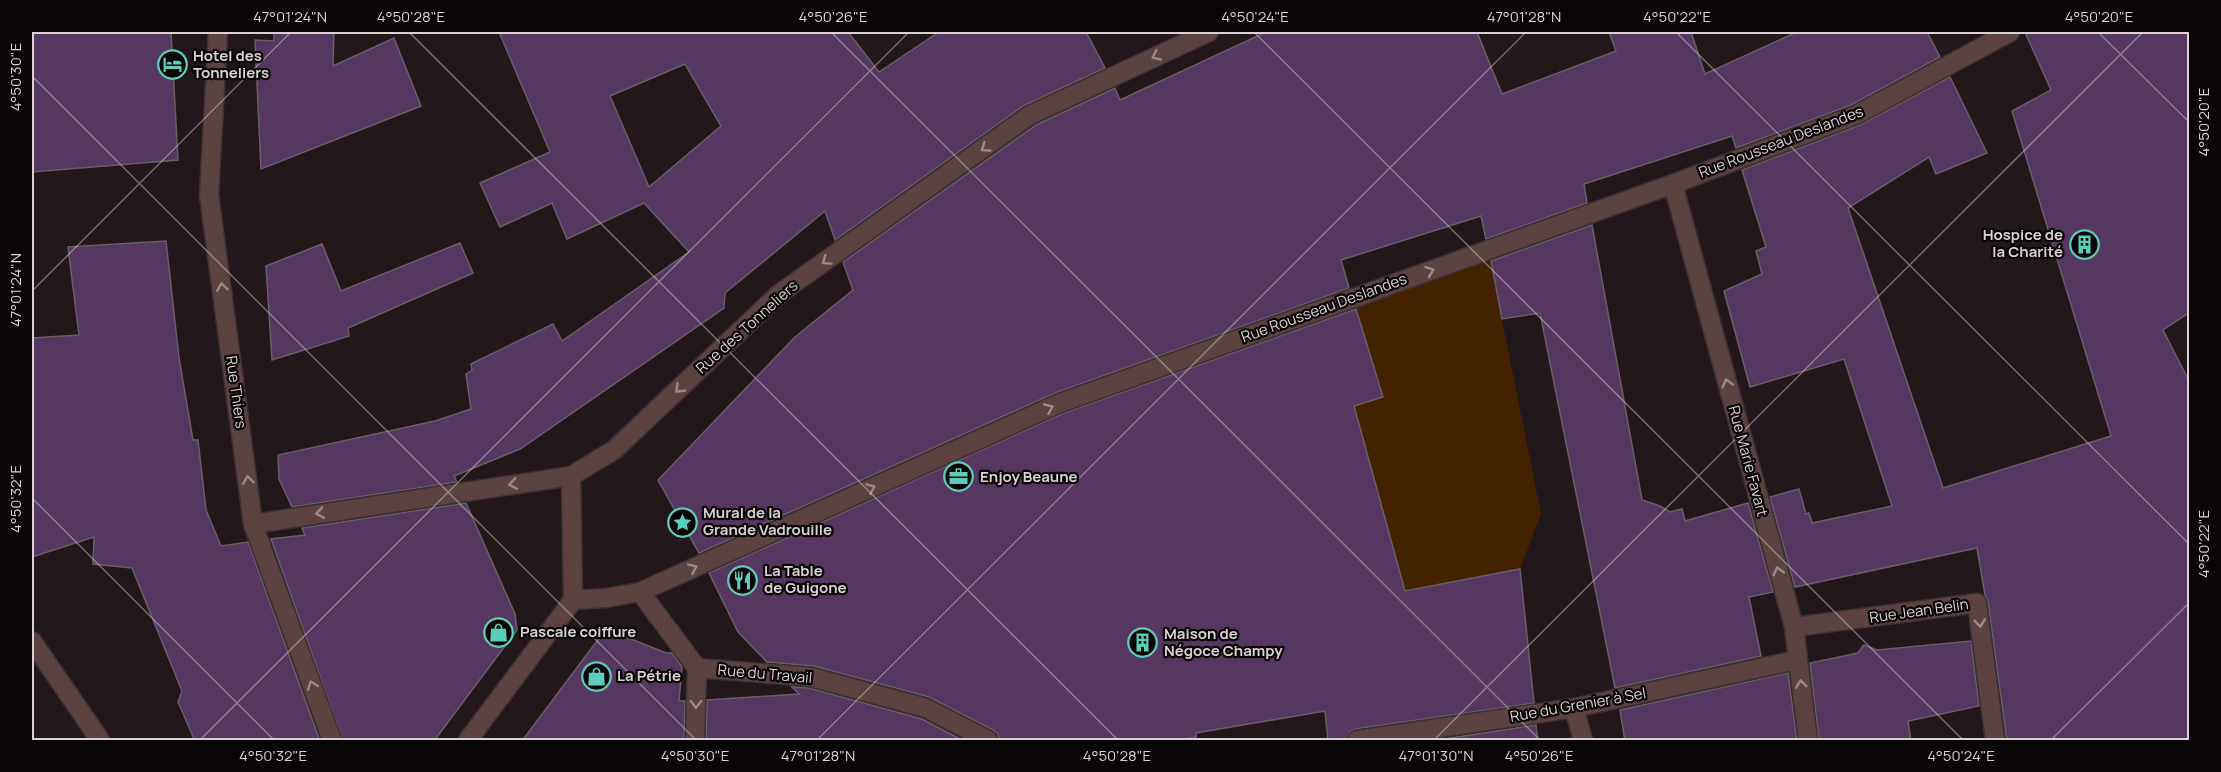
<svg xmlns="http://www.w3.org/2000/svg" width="2221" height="772" font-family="Manrope,sans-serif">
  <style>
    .green { fill: #420 }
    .building { fill: #563761; stroke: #676069; stroke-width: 1.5; fill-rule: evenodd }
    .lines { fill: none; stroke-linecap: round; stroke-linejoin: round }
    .street-casing { stroke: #3c3236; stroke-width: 21 }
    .street { stroke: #5c4341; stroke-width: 18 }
    .oneway { stroke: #9a8a8b }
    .ticks { fill: none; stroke: #d9d2d5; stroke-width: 1.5; stroke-opacity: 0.45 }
    .labels { text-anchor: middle; stroke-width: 4.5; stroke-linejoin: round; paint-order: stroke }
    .poi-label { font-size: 15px; font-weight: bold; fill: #d9d2d5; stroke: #090507; text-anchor: start }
    .street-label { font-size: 15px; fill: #d9d2d5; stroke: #090507 }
    .neatline { fill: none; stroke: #d9d2d5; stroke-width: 2 }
    .ticks-label { font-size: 15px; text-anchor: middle; fill: #d9d2d5 }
  </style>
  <rect width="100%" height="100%" fill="#22181c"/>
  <path class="green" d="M1490,260L1541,514L1520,569L1405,591L1354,406L1383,397L1355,305Z"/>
  <g class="building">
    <path d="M32,32H171L178,160L32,172Z"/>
    <path d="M274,32H334L333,66L394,38L421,106L261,169L255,40L274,41Z"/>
    <path d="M499,32H848L879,72L939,32H1086L1105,68L1023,106L835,240L825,211L725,293L724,308L520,449L454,476L457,482L292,507L279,479L278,455L435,421L471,409L466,374L472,370L471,364L553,324L562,341L689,252L644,203L567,239L552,203L500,227L480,183L550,152ZM685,64L721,126L649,187L610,96Z"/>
    <path d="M1266,32H1477L1502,94L1616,51L1609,32H1691L1705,74L1797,32H1927L1940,57L1851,105L1736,148L1732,136L1584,184L1587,203L1486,239L1481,216L1341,260L1349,288L1055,393L699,553L658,480L795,337L853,290L843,262L1036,125L1115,88L1120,100Z"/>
    <path d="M2025,32H2190V312L2163,330L2190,383V741H2007L1988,602L1985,595L1977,548L1795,587L1770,497L1799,489L1806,514L1809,513L1812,523L1892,506L1844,359L1750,387L1724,291L1762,274L1756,251L1766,247L1742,170L1860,125L1950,77L1987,153L1936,174L1929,157L1848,208L1943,488L2111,436L2012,111L2051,90Z"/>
    <path d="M1592,225L1642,500L1660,506L1670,512L1682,509L1685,521L1748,503L1773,592L1749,597L1761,656L1615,688L1540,313L1502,319L1491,261Z"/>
    <path d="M166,241L179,358L193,440H198L206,510L221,546L248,542L320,741H195L178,702L182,691L132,568L93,564L94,537L32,557V338L79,335L68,247Z"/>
    <path d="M460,243L473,273L348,328L349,336L272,360L266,266L322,244L341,291Z"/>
    <path d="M1356,309L1383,397L1354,406L1405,591L1520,569L1534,703L1355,729L1350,732L1346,741H1328L1325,711L1196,733V737L1174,741H999L998,734L993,730L929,697L814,666L767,662L738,632L709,573L1064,413Z"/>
    <path d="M466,503L515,614L517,630L434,741H343L271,539L305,535L302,528Z"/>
    <path d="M606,629L666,653H672L682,667L679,701H685L684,741H522Z"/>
    <path d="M1971,641L1979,706L1908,721L1911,741H1819L1810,663L1858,653L1864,645L1877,650Z"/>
    <path d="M1788,673L1797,741H1625L1620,710Z"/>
    <path d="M792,687L809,688L922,719L964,741H706L707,700L799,694Z"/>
    <path d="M1536,725L1538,741H1431Z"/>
  </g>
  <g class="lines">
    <defs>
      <g id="street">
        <path d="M218,32L209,195L253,524L332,740"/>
        <path d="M1673,184L1794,627L1808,740"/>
        <path d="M571,476L573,600L606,598L640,592L1060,403L1673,184L1856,115L2010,32"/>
        <path d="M253,524L571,476L614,450L779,294L1030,115L1209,32"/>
        <path d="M640,592L697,668L811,677L926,708L988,740"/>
        <path d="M1794,627L1977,603L1995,740"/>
        <path d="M32,641L100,740"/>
        <path d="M1574,708L1583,740"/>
        <path d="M468,740L573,600"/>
        <path d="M695,740L697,668"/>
        <path d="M1357,740L1574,708L1797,660"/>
      </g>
    </defs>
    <use href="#street" class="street-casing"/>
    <use href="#street" class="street"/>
  </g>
  <defs><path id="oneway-chevron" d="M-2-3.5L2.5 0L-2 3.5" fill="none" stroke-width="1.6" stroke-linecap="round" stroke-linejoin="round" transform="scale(1.5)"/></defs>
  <g class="oneway">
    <use href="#oneway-chevron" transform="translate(1156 56) rotate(155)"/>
    <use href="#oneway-chevron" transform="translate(985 148) rotate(145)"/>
    <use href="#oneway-chevron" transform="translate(826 261) rotate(145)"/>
    <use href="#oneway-chevron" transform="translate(1430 271) rotate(-20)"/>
    <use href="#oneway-chevron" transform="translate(222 287) rotate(-98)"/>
    <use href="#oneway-chevron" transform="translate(1727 383) rotate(-105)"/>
    <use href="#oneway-chevron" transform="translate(679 389) rotate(137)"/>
    <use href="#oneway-chevron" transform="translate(1049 408) rotate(-24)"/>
    <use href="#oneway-chevron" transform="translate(248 480) rotate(-98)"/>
    <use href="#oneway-chevron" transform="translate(513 484) rotate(171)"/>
    <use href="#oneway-chevron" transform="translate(871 488) rotate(-24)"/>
    <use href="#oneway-chevron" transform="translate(320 513) rotate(171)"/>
    <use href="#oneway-chevron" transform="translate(693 568) rotate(-24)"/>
    <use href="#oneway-chevron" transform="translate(1778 571) rotate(-105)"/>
    <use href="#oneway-chevron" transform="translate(1980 623) rotate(83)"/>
    <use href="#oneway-chevron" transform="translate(1801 684) rotate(-98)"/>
    <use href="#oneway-chevron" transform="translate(312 685) rotate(-110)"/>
    <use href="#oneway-chevron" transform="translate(696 704) rotate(91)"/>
  </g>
  <path class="ticks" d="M409,32L1118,740M831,32L1540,740M1254,32L1963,740M1676,32L2190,545M2098,32L2190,123M32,76L696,740M32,291L291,32M32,498L274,740M200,740L909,32M817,740L1526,32M1434,740L2143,32M2051,740L2190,602"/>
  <defs>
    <symbol id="hotel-ring" viewBox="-11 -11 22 22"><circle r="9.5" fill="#090507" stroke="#5bcebb" stroke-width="1.5"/><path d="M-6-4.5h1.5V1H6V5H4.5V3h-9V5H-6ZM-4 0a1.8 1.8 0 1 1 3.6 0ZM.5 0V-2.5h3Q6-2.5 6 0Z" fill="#5bcebb"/></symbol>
    <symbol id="building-ring" viewBox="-11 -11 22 22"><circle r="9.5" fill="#090507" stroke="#5bcebb" stroke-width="1.5"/><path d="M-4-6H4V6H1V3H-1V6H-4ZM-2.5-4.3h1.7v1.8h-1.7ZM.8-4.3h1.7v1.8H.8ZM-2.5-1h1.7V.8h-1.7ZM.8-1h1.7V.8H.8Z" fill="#5bcebb"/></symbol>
    <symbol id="office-ring" viewBox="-11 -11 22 22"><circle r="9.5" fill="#090507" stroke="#5bcebb" stroke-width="1.5"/><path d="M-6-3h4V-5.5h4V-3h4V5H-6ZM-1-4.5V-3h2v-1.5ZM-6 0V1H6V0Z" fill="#5bcebb"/></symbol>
    <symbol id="sight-ring" viewBox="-11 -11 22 22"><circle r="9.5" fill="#090507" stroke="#5bcebb" stroke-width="1.5"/><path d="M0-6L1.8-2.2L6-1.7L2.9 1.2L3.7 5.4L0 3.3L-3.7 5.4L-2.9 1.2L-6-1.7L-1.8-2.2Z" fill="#5bcebb"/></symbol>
    <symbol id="restaurant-ring" viewBox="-11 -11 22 22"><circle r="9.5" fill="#090507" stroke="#5bcebb" stroke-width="1.5"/><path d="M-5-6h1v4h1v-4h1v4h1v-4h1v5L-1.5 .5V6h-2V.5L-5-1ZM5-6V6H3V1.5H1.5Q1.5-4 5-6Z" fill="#5bcebb"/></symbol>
    <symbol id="shop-ring" viewBox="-11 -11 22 22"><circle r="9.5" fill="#090507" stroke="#5bcebb" stroke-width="1.5"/><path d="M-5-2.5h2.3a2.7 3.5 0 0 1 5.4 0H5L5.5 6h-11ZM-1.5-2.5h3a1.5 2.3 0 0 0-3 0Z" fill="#5bcebb"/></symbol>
  </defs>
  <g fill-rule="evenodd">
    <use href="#hotel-ring" x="156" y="48" width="33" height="33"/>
    <use href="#building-ring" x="2068" y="228" width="33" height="33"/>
    <use href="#office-ring" x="942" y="460" width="33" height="33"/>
    <use href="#sight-ring" x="666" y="506" width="33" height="33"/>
    <use href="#restaurant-ring" x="726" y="564" width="33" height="33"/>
    <use href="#shop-ring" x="482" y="616" width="33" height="33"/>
    <use href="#building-ring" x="1126" y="626" width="33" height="33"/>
    <use href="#shop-ring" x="580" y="660" width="33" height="33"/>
  </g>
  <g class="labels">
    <g class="poi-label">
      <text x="193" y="61">Hotel des<tspan x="193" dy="17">Tonneliers</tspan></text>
      <text x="2063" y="240" text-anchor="end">Hospice de<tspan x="2063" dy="17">la Charité</tspan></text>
      <text x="980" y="482">Enjoy Beaune</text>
      <text x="703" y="518">Mural de la<tspan x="703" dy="17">Grande Vadrouille</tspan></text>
      <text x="764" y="576">La Table<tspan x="764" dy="17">de Guigone</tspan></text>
      <text x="520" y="637">Pascale coiffure</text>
      <text x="1164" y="639">Maison de<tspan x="1164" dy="17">Négoce Champy</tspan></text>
      <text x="617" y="681">La Pétrie</text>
    </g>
    <g class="street-label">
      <text transform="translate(1781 142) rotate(-21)" y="5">Rue Rousseau Deslandes</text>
      <text transform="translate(1324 308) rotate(-20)" y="5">Rue Rousseau Deslandes</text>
      <text transform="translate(747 327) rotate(-42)" y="5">Rue des Tonneliers</text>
      <text transform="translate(236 392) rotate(82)" y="5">Rue Thiers</text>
      <text transform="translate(1748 461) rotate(75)" y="5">Rue Marie Favart</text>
      <text transform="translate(1919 611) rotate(-8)" y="5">Rue Jean Belin</text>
      <text transform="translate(765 674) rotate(5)" y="5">Rue du Travail</text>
      <text transform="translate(1578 705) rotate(-10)" y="5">Rue du Grenier à Sel</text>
    </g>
  </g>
  <rect width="2221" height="772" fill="none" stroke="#090507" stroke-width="66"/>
  <rect x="33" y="33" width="2155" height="706" class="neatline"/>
  <g class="ticks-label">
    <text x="290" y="22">47°01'24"N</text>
    <text x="411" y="22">4°50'28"E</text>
    <text x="833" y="22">4°50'26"E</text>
    <text x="1255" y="22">4°50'24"E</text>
    <text x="1524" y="22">47°01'28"N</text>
    <text x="1677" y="22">4°50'22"E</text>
    <text x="2099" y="22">4°50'20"E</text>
    <text transform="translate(16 77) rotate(-90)" y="5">4°50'30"E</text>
    <text transform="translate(2204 122) rotate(-90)" y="5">4°50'20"E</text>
    <text transform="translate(16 290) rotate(-90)" y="5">47°01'24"N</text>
    <text transform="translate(16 499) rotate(-90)" y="5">4°50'32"E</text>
    <text transform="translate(2204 544) rotate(-90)" y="5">4°50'22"E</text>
    <text x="273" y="761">4°50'32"E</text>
    <text x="695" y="761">4°50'30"E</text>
    <text x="818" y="761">47°01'28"N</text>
    <text x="1117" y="761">4°50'28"E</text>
    <text x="1436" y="761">47°01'30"N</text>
    <text x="1539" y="761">4°50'26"E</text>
    <text x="1961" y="761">4°50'24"E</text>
  </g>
</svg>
